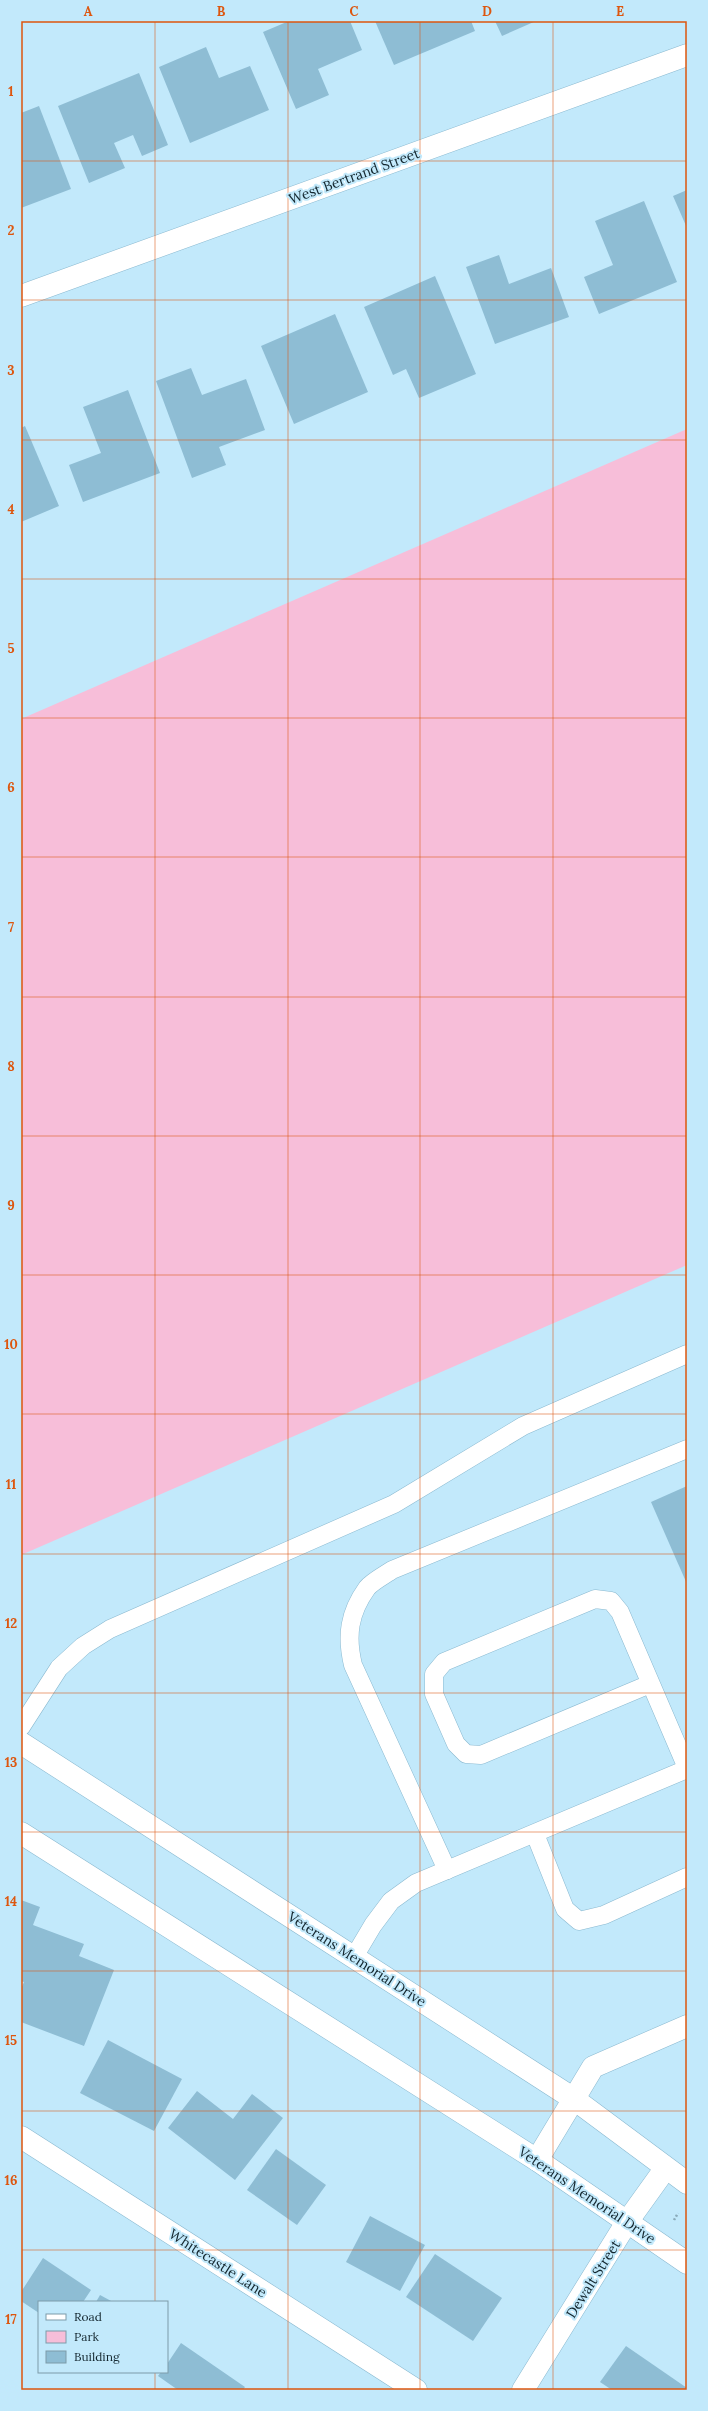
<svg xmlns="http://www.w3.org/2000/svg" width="708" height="2411" font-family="Lora,serif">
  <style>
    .green { fill: #f7bed9 }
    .building { fill: #8ebdd4 }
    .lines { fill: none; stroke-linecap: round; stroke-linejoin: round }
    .service-casing { stroke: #8ab9d0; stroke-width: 19 }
    .minor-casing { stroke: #8ab9d0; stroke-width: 23 }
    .tertiary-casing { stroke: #8ab9d0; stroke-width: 23 }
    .secondary-casing { stroke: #8ab9d0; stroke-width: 23 }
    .path { stroke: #8aabba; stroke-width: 2.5; stroke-dasharray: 2 2; stroke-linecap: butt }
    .service { stroke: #fff; stroke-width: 18 }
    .minor { stroke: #fff; stroke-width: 22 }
    .tertiary { stroke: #fff; stroke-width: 22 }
    .secondary { stroke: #fff; stroke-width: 22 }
    .grid { fill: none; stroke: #dd560e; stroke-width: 1; stroke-opacity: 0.55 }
    .labels { text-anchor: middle; stroke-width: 4; stroke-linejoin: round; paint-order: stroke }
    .street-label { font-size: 14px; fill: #13262e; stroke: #c2e9fb }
    .neatline { fill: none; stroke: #dd560e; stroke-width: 1.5 }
    .grid-label { font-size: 13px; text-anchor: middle; font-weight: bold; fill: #dd560e }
  </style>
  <rect width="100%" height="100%" fill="#c2e9fb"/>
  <path class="green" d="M687,429V1265L21,1555V719Z"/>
  <g class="building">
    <path d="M289,21H350L362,50L318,69L329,95L296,109L263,32Z"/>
    <path d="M375,21H471L475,31L394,65Z"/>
    <path d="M495,21H536L502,36Z"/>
    <path d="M206,47L219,78L250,66L269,110L190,143L159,67Z"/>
    <path d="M139,73L168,145L142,156L133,135L114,143L125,168L89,183L58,106Z"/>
    <path d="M39,106L71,189L21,208V113Z"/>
    <path d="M687,190V228L673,196Z"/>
    <path d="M644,201L677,282L599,314L584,277L613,265L595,221Z"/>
    <path d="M499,255L509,284L551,268L569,317L495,344L466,267Z"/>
    <path d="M435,276L476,374L419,398L406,369L393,375L364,307Z"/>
    <path d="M335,314L368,392L294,424L261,346Z"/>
    <path d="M191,368L202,395L246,379L265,430L219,447L226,465L192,478L156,381Z"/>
    <path d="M128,390L160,473L83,502L69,465L101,453L83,407Z"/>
    <path d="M25,426L59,506L21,522V428Z"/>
    <path d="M687,1486V1584L651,1502Z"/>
    <path d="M21,1900L40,1907L33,1925L84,1944L79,1956L114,1970L84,2046L21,2022V1989L24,1982L21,1981Z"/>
    <path d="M108,2040L182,2079L154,2131L80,2093Z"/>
    <path d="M197,2091L233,2119L252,2094L283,2118L235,2180L168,2128Z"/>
    <path d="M276,2149L326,2185L297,2225L247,2190Z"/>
    <path d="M370,2216L425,2245L400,2291L346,2262Z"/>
    <path d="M435,2254L502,2298L473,2341L406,2297Z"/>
    <path d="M43,2258L91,2290L83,2302H39V2313L21,2301V2292Z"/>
    <path d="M100,2295L113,2302H96Z"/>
    <path d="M181,2343L245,2387L243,2390H178L158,2376L161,2372H167V2364Z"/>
    <path d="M626,2346L687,2388V2390H612L600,2382Z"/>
  </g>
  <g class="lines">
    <defs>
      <g id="service">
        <path d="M650,1684L481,1755L466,1754L456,1744L434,1694V1674L444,1662L595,1599L611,1601L620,1612L687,1768"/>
        <path d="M21,1727L59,1668L83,1646L110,1629L394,1504L523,1426L687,1354"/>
        <path d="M535,1834L565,1909L579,1921L604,1915L687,1877"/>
        <path d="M447,1870L353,1665C346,1636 349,1613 367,1588C373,1581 385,1575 392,1570L687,1449"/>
        <path d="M354,1957L373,1925L391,1901L416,1883L687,1769"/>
      </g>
      <g id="minor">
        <path d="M21,296L687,55"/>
        <path d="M21,2137L416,2390"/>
      </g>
      <g id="tertiary">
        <path d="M537,2160L593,2067L687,2026"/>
        <path d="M523,2390L627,2222L665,2169"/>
      </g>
      <g id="secondary">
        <path d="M21,1743L574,2099L687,2183"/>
        <path d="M21,1833L537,2160L687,2263"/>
      </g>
    </defs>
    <use href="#service" class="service-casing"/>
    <use href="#minor" class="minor-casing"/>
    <use href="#tertiary" class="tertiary-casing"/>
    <use href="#secondary" class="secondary-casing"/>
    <path class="path" d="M674,2220L678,2213"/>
    <use href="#service" class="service"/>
    <use href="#minor" class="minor"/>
    <use href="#tertiary" class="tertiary"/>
    <use href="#secondary" class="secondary"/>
  </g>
  <path class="grid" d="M155,21V2302M288,21V2390M420,21V2390M553,21V2390M21,161H687M21,300H687M21,440H687M21,579H687M21,718H687M21,857H687M21,997H687M21,1136H687M21,1275H687M21,1414H687M21,1554H687M21,1693H687M21,1832H687M21,1971H687M21,2111H687M21,2250H687M155,2372V2390"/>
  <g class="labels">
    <g class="street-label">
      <text transform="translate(354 176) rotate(-20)" y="5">West Bertrand Street</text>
      <text transform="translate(357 1959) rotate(33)" y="5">Veterans Memorial Drive</text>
      <text transform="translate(587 2195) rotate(34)" y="5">Veterans Memorial Drive</text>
      <text transform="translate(218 2263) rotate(33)" y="5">Whitecastle Lane</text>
      <text transform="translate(593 2279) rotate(-58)" y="5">Dewalt Street</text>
    </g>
  </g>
  <rect width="708" height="2411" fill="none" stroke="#c2e9fb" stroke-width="44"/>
  <rect x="38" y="2301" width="130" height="72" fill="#c2e9fb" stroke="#7c9ba9"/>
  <rect x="46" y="2314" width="20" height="6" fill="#ffffff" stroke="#7c9ba9"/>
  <text x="74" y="2321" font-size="12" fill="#13262e">Road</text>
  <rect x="46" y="2331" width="20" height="12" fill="#f7bed9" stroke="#7c9ba9"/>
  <text x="74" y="2341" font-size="12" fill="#13262e">Park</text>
  <rect x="46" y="2351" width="20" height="12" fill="#8ebdd4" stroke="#7c9ba9"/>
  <text x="74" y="2361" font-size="12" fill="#13262e">Building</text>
  <rect x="22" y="22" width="664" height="2367" class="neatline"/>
  <g class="grid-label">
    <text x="88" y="16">A</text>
    <text x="221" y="16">B</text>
    <text x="354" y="16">C</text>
    <text x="487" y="16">D</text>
    <text x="620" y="16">E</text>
    <text x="11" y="96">1</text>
    <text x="11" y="235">2</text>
    <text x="11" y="375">3</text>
    <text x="11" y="514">4</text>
    <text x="11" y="653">5</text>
    <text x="11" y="792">6</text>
    <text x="11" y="932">7</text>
    <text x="11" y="1071">8</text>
    <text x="11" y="1210">9</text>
    <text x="11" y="1349">10</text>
    <text x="11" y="1489">11</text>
    <text x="11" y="1628">12</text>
    <text x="11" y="1767">13</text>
    <text x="11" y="1906">14</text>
    <text x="11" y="2045">15</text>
    <text x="11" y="2185">16</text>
    <text x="11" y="2324">17</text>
  </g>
</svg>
